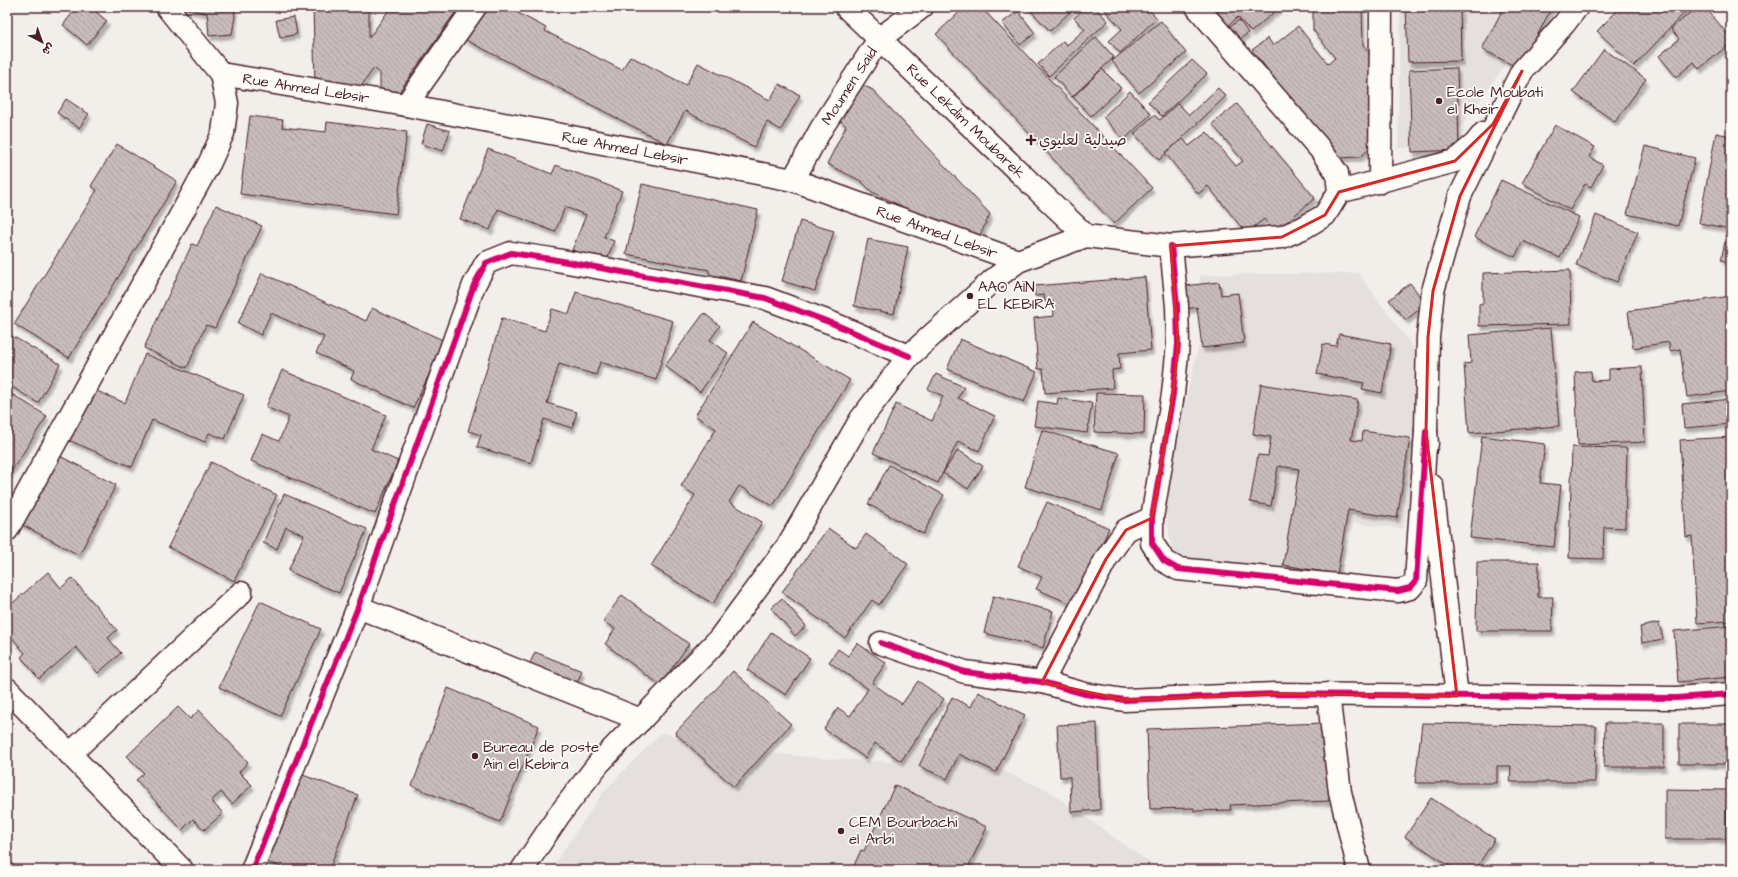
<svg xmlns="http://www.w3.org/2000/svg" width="1738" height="877" font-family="'Architects Daughter','Playpen Sans Arabic',sans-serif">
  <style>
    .built { fill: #e5dfdd }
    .building { fill: url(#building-back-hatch); stroke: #4a1f2b; filter: url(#shadow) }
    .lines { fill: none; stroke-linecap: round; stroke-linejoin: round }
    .minor-casing { stroke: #4a1f2b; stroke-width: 25 }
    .major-casing { stroke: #4a1f2b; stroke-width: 25 }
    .minor { stroke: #fdfcf7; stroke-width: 22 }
    .major { stroke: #fdfcf7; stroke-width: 22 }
    .cycleway-casing { stroke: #fdfcf7; stroke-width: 8 }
    .cycleway { stroke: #d6006c; stroke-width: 6 }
    .marked { fill: none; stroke: #d62828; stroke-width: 3; stroke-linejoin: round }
    .poi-dot { fill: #4a1f2b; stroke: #fdfcf7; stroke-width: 1.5 }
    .labels { text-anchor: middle; stroke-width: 3.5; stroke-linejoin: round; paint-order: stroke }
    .street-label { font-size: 15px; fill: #4a1f2b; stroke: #fdfcf7 }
    .poi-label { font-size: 15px; fill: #4a1f2b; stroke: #fdfcf7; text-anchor: start }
  </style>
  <defs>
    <pattern id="building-back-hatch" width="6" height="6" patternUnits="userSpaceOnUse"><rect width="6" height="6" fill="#c8bbbb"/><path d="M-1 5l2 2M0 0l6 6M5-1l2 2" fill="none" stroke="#ada0a1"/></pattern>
    <filter id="shadow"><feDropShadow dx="2.5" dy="4.5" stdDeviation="1" flood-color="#0004"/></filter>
  </defs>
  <rect width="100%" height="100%" fill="#f2efeb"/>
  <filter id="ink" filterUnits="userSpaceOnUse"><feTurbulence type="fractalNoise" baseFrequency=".025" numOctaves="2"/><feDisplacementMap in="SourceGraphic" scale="8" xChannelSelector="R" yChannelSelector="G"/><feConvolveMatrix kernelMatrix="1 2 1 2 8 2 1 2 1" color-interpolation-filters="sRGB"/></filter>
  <g filter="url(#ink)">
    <g class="built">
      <path d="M1400,7H1536L1511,57L1447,146L1398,148Z"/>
      <path d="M1358,273L1421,358L1418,445L1403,529L1354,523L1340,578L1194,563L1172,552L1165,507L1178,432L1201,337L1200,275Z"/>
      <path d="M661,733L754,751L816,758L890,762L911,733L953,749L1049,791L1160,870H550L604,791Z"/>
    </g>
    <g class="building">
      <path d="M77,7H90L107,21L87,45L63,25Z"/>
      <path d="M176,7H234L235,17L232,34L209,36L207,13Z"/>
      <path d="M313,7H369V38L391,7H459L399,92L380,93V73L374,68L357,92L315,86Z"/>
      <path d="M481,7H507L546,28L545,31L622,70L630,56L686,85L698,63L770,100L779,84L800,95L781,130L767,122L754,147L685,111L667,144L464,39Z"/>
      <path d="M965,7H981L1152,188L1114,224L936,34Z"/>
      <path d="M1027,7H1075L1050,31Z"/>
      <path d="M1086,7H1095L1108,21L1049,76L1038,64L1063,41L1067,45L1085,29L1074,18Z"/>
      <path d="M1102,7H1146L1157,18L1120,53L1109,41L1122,29Z"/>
      <path d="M1209,7H1280L1251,32L1238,17L1227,27Z"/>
      <path d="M1313,7H1362L1363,45L1369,52L1371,147L1360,157L1337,158L1252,50L1268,38L1273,46L1298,26L1328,64L1335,58L1313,30Z"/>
      <path d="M1406,7H1460L1461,61L1408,62Z"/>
      <path d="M1504,7H1552L1520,69L1482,49Z"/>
      <path d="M1621,7H1690L1634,66L1597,31Z"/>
      <path d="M1697,7H1705L1731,38V43L1699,69L1694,62L1676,77L1659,56L1679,39L1671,29Z"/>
      <path d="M1018,11L1035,33L1020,45L1002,23Z"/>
      <path d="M294,17L297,34L280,38L276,20Z"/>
      <path d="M1239,20L1248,33L1236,42L1227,29Z"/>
      <path d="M1161,21L1186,53L1139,93L1112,61Z"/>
      <path d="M1096,37L1114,57L1072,97L1054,77Z"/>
      <path d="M1604,49L1646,79L1615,122L1573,92Z"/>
      <path d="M1192,60L1207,74L1162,116L1148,102Z"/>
      <path d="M1457,68L1459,150L1412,152L1409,70Z"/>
      <path d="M1102,69L1121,88L1091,116L1073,97Z"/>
      <path d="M856,82L873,90L990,214L977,242L872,192L861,181L827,164L846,126L833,113Z"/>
      <path d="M1218,88L1226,96L1159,160L1134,134L1154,115L1160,120L1178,103L1189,115Z"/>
      <path d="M1130,91L1151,114L1124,140L1103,117Z"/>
      <path d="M66,99L89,114L79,128L57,113Z"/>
      <path d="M1237,104L1315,198L1275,232L1264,219L1246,233L1208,186L1198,194L1165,153L1183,139L1189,146L1207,132L1236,166L1243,161L1212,124Z"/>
      <path d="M250,116L283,120L282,127L326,132L327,122L407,132L396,214L240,194Z"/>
      <path d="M427,124L450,131L443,151L421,144Z"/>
      <path d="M1555,125L1595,147L1589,157L1603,165L1591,187L1585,184L1570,210L1522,183Z"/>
      <path d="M1716,133L1731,136V229L1699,223Z"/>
      <path d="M117,144L177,181L69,358L14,324L97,190L91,186Z"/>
      <path d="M1645,146L1695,158L1678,226L1627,214Z"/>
      <path d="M488,149L552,174L556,165L622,191L604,237L614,241L606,263L572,250L586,215L565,207L555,232L498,209L490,230L460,219Z"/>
      <path d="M1501,180L1579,217L1560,258L1523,241L1515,257L1474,237Z"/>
      <path d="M642,184L758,210L741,281L709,274V270L626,254Z"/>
      <path d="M216,205L262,226L215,328L206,325L187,368L144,348L192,244L197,246Z"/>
      <path d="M1596,215L1638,232L1617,282L1576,265Z"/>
      <path d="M800,221L834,231L815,291L782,281Z"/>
      <path d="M868,239L908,247L894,314L854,306Z"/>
      <path d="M1725,242L1731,243V263L1721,260Z"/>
      <path d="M1570,270L1571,324L1479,326V304L1483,303V273Z"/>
      <path d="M262,273L366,321L372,308L445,341L413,408L351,379L354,371L316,353L324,337L271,313L261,335L238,323Z"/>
      <path d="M1145,277L1151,350L1119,353L1120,369L1112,370L1113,388L1045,393L1043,369H1038L1034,318L1054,316L1053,301L1045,302L1044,295L1035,296L1034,286Z"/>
      <path d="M1219,282L1221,295L1238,293L1244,343L1202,348L1197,307L1187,309L1184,286Z"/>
      <path d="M1410,283L1426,304L1406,320L1389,300Z"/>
      <path d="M576,292L673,321L656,380L600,362L596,375L559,364L547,403L577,412L572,428L544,419L531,463L477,447L481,435L468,431L502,318L545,331L552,309L569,314Z"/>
      <path d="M1731,296V391L1687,397L1680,349L1670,351L1669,342L1633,348L1628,311Z"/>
      <path d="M704,313L720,326L710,340L728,353L700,392L665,366Z"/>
      <path d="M753,322L850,380L773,506L739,486L729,502L762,522L713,604L651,566L695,495L681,486L716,429L695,416Z"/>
      <path d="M1551,328L1559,426L1469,433L1464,364L1471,363L1469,335Z"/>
      <path d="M7,333L60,364L38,403L7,384Z"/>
      <path d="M1339,334L1391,344L1382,393L1362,389L1364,383L1317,374L1323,344L1336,346Z"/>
      <path d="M960,339L1037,372L1024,402L947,369Z"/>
      <path d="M145,354L244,395L225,439L209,433L205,442L152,420L132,467L68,440L90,388L125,403Z"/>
      <path d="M1642,367L1645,442L1578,445L1575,372L1591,371L1592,381L1609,380V369Z"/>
      <path d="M282,370L386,415L371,449L398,461L375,514L251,461L262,434L279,441L289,417L266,407Z"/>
      <path d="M936,374L964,387L958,398L995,416L979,451L958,441L938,483L873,453L896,404L932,421L943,396L928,389Z"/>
      <path d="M1261,384L1358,400L1351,440L1362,441L1363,431L1410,438L1397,518L1348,510L1337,574L1283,565L1299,469L1278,466L1271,506L1250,502L1258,455L1268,456L1271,437L1253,434Z"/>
      <path d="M7,391L47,416L7,478Z"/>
      <path d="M1096,393L1145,394L1144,434L1094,432Z"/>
      <path d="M1058,398L1092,403L1087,433L1034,426L1038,401L1057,404Z"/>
      <path d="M1731,399V424L1684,428L1682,404Z"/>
      <path d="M1042,430L1119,453L1102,510L1025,487Z"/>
      <path d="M1482,436L1545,444L1540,483L1561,485L1554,547L1470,538Z"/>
      <path d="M1731,437V621L1697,623L1692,536L1686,537L1680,440Z"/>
      <path d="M1572,447L1627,448L1625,528L1604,527L1603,559L1569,558Z"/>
      <path d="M958,450L983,466L968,489L943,473Z"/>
      <path d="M56,454L116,485L79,555L19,523Z"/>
      <path d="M211,462L277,495L234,581L168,547Z"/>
      <path d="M889,465L944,495L923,534L868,504Z"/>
      <path d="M284,494L367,529L339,593L288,571L304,535L286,527L277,549L263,543Z"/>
      <path d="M1047,502L1109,528L1076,606L1036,589L1042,577L1018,566Z"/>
      <path d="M828,528L856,548L866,534L908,564L879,605L872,600L845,638L782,592Z"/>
      <path d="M1477,562H1539L1538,597H1553L1552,631H1476Z"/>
      <path d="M48,572L61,588L72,578L117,630L108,638L121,653L98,673L76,647L39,679L21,657L25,653L7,632V608Z"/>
      <path d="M622,595L689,644L660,685L605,644L615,629L603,621Z"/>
      <path d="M993,596L1053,611L1043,648L984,633Z"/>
      <path d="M782,598L806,626L795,636L771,608Z"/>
      <path d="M260,601L321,629L280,716L219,687Z"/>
      <path d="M1659,623L1663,639L1642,643L1640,627Z"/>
      <path d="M1731,626V677L1678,682L1674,631Z"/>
      <path d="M771,632L810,658L786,695L747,670Z"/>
      <path d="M857,643L886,663L872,683L902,704L918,681L944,699L901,761L875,743L865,758L824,729L838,708L850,716L868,689L829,662L838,649L848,656Z"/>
      <path d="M535,652L582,671L573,692L526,672Z"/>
      <path d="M733,671L791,724L734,787L675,733Z"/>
      <path d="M448,688L539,726L500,822L412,786Z"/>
      <path d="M978,692L1025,715L996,772L959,754L947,779L919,766L952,697L971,707Z"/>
      <path d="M178,707L190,719L199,710L248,762L239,772L252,785L232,804L221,792L211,801L223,813L204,830L193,819L182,830L136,780L144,773L127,756Z"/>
      <path d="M1097,723L1100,810L1071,812L1070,777H1060L1057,725Z"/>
      <path d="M1326,723L1329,801L1230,805L1231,810L1194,811V808L1150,809L1147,729Z"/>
      <path d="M1422,723L1596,726L1595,782H1510L1511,766H1497V783H1415Z"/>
      <path d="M1605,723H1664V767H1604Z"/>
      <rect x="1679" y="724" width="52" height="40"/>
      <path d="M300,774L358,795L329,870H289L267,862Z"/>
      <path d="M895,785L987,827L967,870H852L861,850L864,851Z"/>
      <path d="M1665,789L1727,790L1726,839H1665Z"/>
      <path d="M1431,798L1495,839L1475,870H1456L1405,837Z"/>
    </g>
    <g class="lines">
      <defs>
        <g id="minor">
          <path d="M846,7L1086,236"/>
          <path d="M221,74L406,105L793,180L1018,261"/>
          <path d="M406,105L475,7"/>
          <path d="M793,180L821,129L879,39L922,7"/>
          <path d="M1380,182L1381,7"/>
          <path d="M1339,192L1455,161L1475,144L1484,133"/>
          <path d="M1171,246L1177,306L1178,344L1173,394L1152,518V543L1164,561L1178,569L1398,591L1410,588L1416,581L1426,431"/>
          <path d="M1427,444L1426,431L1428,337L1433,291L1460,196L1522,71L1564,24L1577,7"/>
          <path d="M1432,486L1457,696"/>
          <path d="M7,530L210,162L223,133L227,103L221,74L167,7"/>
          <path d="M358,607L641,720"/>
          <path d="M881,643L965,672L1042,682L1085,694L1124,700L1275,694L1677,698L1731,694"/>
          <path d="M1042,682L1106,559L1126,530L1152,518"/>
          <path d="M7,689L182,870"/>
          <path d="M1328,694L1340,792L1359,870"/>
          <path d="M70,754L241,593"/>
          <path d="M252,870L358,607L474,285L486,263L511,253L551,259L765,298L834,324L909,356"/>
        </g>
        <path id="major" d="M522,870L559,815L599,763L719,639L787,547L861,419L909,356L993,280L1018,261L1086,236L1171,246L1282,237L1303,228L1325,215L1339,192L1337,173L1320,149L1197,7"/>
      </defs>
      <use href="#minor" class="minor-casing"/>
      <use href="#major" class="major-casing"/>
      <use href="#minor" class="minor"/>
      <use href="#major" class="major"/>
      <defs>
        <g id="cycleway">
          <path d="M1171,246L1177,306L1178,344L1173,394L1152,518V543L1164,561L1178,569L1398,591L1410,588L1416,581L1426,431"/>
          <path d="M881,643L965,672L1042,682L1085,694L1124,700L1275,694L1677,698L1731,694"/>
          <path d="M252,870L358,607L474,285L486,263L511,253L551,259L765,298L834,324L909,356"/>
        </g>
      </defs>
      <use href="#cycleway" class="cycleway-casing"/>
      <use href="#cycleway" class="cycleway"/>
    </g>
  </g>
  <path class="marked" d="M1522,71L1460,196L1433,291L1428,337L1426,431L1457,696L1275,694L1124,700L1042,682L1106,559L1126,530L1152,518L1173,394L1178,344L1171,246L1282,237L1325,215L1339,192L1455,161L1493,124Z"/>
  <g class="poi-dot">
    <circle cx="1439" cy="101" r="4"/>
    <path d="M1029 134h4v4h4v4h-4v4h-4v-4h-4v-4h4z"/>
    <circle cx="970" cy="296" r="4"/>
    <circle cx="475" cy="756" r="4"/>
    <circle cx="841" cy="831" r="4"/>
  </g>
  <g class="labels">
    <g class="street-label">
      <text transform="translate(849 86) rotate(-57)" y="5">Moumen Said</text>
      <text transform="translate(306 88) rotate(9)" y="5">Rue Ahmed Lebsir</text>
      <text transform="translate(966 121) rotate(44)" y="5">Rue Lekdim Moubarek</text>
      <text transform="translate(625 148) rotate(11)" y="5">Rue Ahmed Lebsir</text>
      <text transform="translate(937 232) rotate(20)" y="5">Rue Ahmed Lebsir</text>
    </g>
    <g class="poi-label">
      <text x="1447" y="97">Ecole Moubati<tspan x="1447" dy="17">el Kheir</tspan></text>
      <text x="1039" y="145">صيدلية لعليوي</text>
      <text x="978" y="292">AAO AÏN<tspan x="978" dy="17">EL KEBIRA</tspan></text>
      <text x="483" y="752">Bureau de poste<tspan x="483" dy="17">Ain el Kebira</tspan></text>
      <text x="849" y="827">CEM Bourbachi<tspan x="849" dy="17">el Arbi</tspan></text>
    </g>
  </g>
  <rect width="1738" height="877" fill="none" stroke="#fdfcf7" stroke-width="24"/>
  <rect x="12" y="12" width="1714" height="853" fill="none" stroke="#4a1f2b" stroke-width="1.5" filter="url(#ink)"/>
  <g transform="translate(42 42) rotate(139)" stroke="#fdfcf7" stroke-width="3" paint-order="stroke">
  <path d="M0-3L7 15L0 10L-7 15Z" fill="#4a1f2b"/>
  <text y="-6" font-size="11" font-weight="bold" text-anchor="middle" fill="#4a1f2b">ش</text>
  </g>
</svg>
